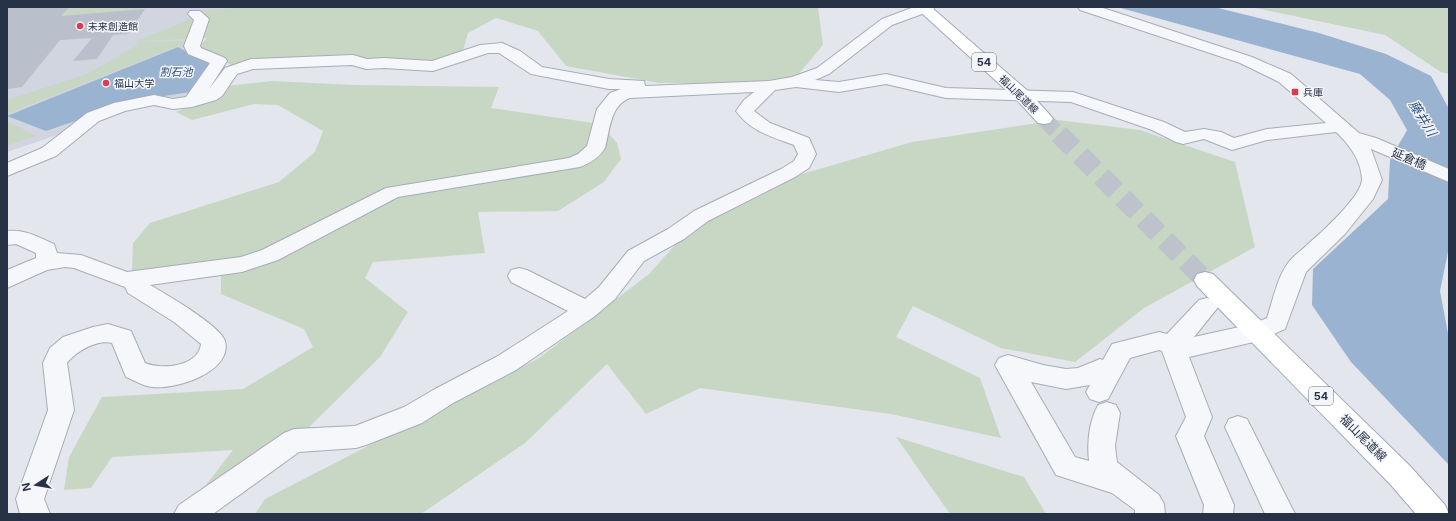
<svg xmlns="http://www.w3.org/2000/svg" width="1456" height="521" font-family="Inter,'Noto Sans JP',sans-serif">
  <style>
    .built { fill: #d0d5df }
    .green { fill: #c7d7c3 }
    .water { fill: #9ab3d0 }
    .building { fill: #b9bfcb }
    .lines { fill: none; stroke-linecap: round; stroke-linejoin: round }
    .major-tunnel-far1 { stroke: #bec2cb; stroke-width: 16; stroke-dasharray: 16 8; stroke-linecap: butt }
    .major-tunnel { stroke: #bec2cb; stroke-width: 20; stroke-dasharray: 20 10; stroke-linecap: butt }
    .minor-casing { stroke: #a7acb7; stroke-width: 2 }
    .major-casing { stroke: #a0aab9; stroke-width: 2 }
    .minor { fill: #f6f7fa; fill-rule: evenodd }
    .major { fill: #fff; fill-rule: evenodd }
    .poi-dot { fill: #de3b4f; stroke: #f3f5f9; stroke-width: 1.5 }
    .labels { text-anchor: middle; stroke-width: 3; stroke-linejoin: round; paint-order: stroke }
    .far-poi-label { font-size: 10px; fill: #283247; stroke: #f3f5f9; text-anchor: start }
    .far-street-label { font-size: 10px; fill: #283247; stroke: #f3f5f9 }
    .shield { fill: #f3f5f9; stroke: #656c7c; stroke-width: 1 }
    .shield-label { font-size: 11px; font-weight: bold; fill: #283247 }
    .far-water-label { font-size: 11px; font-style: italic; fill: #2d5080; stroke: #f3f5f9 }
    .street-label { font-size: 12px; fill: #283247; stroke: #f3f5f9 }
    .water-label { font-size: 13px; font-style: italic; fill: #2d5080; stroke: #f3f5f9 }
  </style>
  <rect width="100%" height="100%" fill="#e3e6ec"/>
  <path class="built" d="M7,7H323L201,22L193,49L219,61L197,98L142,101L78,128L7,152Z"/>
  <g class="green">
    <path d="M69,7H143L141,10L61,16Z"/>
    <path d="M257,7H818L823,45L797,76L759,83H659L566,66L538,31L496,18L468,33L462,54L431,61L376,60L231,65L199,46L207,38L136,41L177,25L205,10Z"/>
    <path d="M1251,7H1449V74L1441,72L1385,35Z"/>
    <path d="M186,41V48L178,46L7,114V100L87,74L136,46L138,42Z"/>
    <path d="M272,81L354,85L499,87L491,108L600,124L617,143L621,159L604,182L558,211L478,212L485,253L373,262L365,278L408,312L380,357L304,432L189,507L233,450L112,457L91,488L64,490L69,457L102,397L243,389L313,347L304,329L221,294V263L132,271L133,243L150,223L279,182L315,152L323,131L278,105L254,104L192,120L176,112L216,96L227,86Z"/>
    <path d="M1058,120L1140,130L1235,162L1255,247L1144,308L1075,362L1001,348L913,306L896,337L980,378L1001,438L891,414L700,388L646,414L607,364L525,443L421,514H255L265,499L539,358L649,274L687,232L792,177L912,142Z"/>
    <path d="M7,121L36,136L7,145Z"/>
    <path d="M896,437L1024,477L1046,514H950Z"/>
  </g>
  <g class="water">
    <path d="M1117,7H1214L1319,33L1386,54L1431,76L1449,109V247L1440,291L1449,339V465L1351,362L1312,305L1313,269L1388,199L1390,160L1407,130L1390,100L1360,74Z"/>
    <path d="M178,47L209,64L191,92L137,100L46,131L7,116Z"/>
  </g>
  <path class="building" d="M7,7H69L61,16L145,9L128,34L113,35L97,59L73,61L92,38L60,40L22,87L7,89Z"/>
  <g class="lines">
    <path class="major-tunnel-far1" d="M1044,119L1060,135"/>
    <path class="major-tunnel" d="M1059,134L1205,280"/>
    <defs>
      <g id="minor">
        <path d="M914,7H935L933,10L892,25L829,74L815,80L839,82L886,74L946,88L1073,92L1164,122L1185,132L1204,129L1221,132L1234,138L1267,129L1326,123L1279,82L1240,63L1080,10L1078,7H1100L1252,57L1291,74L1359,133L1376,138L1449,169V182L1371,149L1382,180L1373,199L1345,234L1306,272L1285,329L1258,341L1189,357L1212,417L1204,436L1234,505L1233,514H1203L1204,505L1176,436L1186,417L1162,351L1159,350L1130,358L1108,399L1099,402L1090,399L1086,392L1090,385L1066,389L1031,382L1075,457L1089,461C1087,443 1089,422 1098,405L1107,402L1116,405L1120,413L1115,446L1117,462L1159,495L1164,504L1165,514H1135V510L1112,493L1056,475L995,365L999,358L1008,355L1043,365L1066,369L1078,368L1100,359L1103,360L1112,344L1159,332L1167,334L1199,300L1207,298L1215,300L1219,306L1194,337L1253,324L1267,318C1273,300 1277,278 1288,263C1293,256 1302,250 1308,244C1320,234 1363,195 1362,179C1361,160 1349,144 1336,132L1267,140L1232,150L1204,139L1183,144L1176,142L1152,130L1071,102L946,98L886,84L839,92L796,87L775,90L754,111L770,123L809,138L816,154L809,168L795,177L708,221L684,239L644,261L615,299L595,316L516,370L453,403L422,423L366,445L356,448L299,452L213,514H174L179,505L284,433L294,429L355,426L404,407L435,389L498,356L568,311L511,282L508,276L511,270L519,268L527,270L585,299L599,287L628,251L668,229L694,211L781,169L794,161L798,154L794,145C772,137 750,131 736,111L744,100L754,92L630,98C610,105 610,130 605,148C599,158 590,163 580,167L398,197L278,260L242,272L150,285C164,293 221,326 225,341C233,372 175,390 152,387C143,386 134,380 126,377L112,343C98,339 76,351 67,363L74,410L44,499L50,514H20L16,499L48,410L43,363L50,348L63,337L93,327L108,324L131,331L145,363C162,370 198,367 201,344L174,322L128,293L125,287L74,268L65,267L47,270L7,288V270L36,258V253L16,244L7,245V231C25,229 38,237 54,244L57,253L81,255L127,272L241,257L262,250L386,188L569,158L578,154L587,146L597,109L610,93L621,89H609L531,74L499,53H488L433,71L384,68L366,69L352,65L253,69L237,74L222,96L216,100L192,107L173,109L154,105L125,111L99,121L56,156L7,176V163L42,148L87,113L114,103L154,95L173,99L186,97L210,63L188,54L184,46L194,20L188,14L190,11H200L209,19L200,46L201,48L225,58L227,61L209,89L225,68L251,59L353,55L367,59L384,58L432,61L480,45L502,43L520,51L542,67L609,79L644,81L645,86L769,81L792,77L817,68L882,19Z"/>
        <path d="M1238,416L1247,419L1295,514H1265L1225,427L1229,419Z"/>
      </g>
      <g id="major">
        <path d="M915,7H931L1029,92L1050,115L1053,119L1050,123L1044,124L1038,123L1017,100Z"/>
        <path d="M1205,272L1213,274L1410,466L1445,505L1449,514H1416L1390,484L1197,286L1194,280L1197,274Z"/>
      </g>
    </defs>
    <use href="#minor" class="minor-casing"/>
    <use href="#major" class="major-casing"/>
    <use href="#minor" class="minor"/>
    <use href="#major" class="major"/>
  </g>
  <g class="poi-dot">
    <circle cx="80" cy="26" r="4"/>
    <circle cx="106" cy="83" r="4"/>
    <rect x="1291" y="88" width="8" height="8" rx="2"/>
  </g>
  <g class="labels">
    <g class="far-poi-label">
      <text x="88" y="30">未来創造館</text>
      <text x="114" y="87">福山大学</text>
      <text x="1303" y="96">兵庫</text>
    </g>
    <g class="far-street-label">
      <text transform="translate(1019 94) rotate(44)" y="4">福山尾道線</text>
    </g>
    <g class="shield">
      <rect x="972" y="53" width="24" height="18" rx="3"/>
      <rect x="1309" y="387" width="24" height="18" rx="3"/>
    </g>
    <g class="shield-label">
      <text x="984" y="66">54</text>
      <text x="1321" y="400">54</text>
    </g>
    <g class="far-water-label">
      <text x="176" y="76">割石池</text>
    </g>
    <g class="street-label">
      <text transform="translate(1409 159) rotate(23)" y="4">延倉橋</text>
      <text transform="translate(1363 438) rotate(45)" y="4">福山尾道線</text>
    </g>
    <g class="water-label">
      <text transform="translate(1423 118) rotate(58)" y="5">藤井川</text>
    </g>
  </g>
  <rect width="1456" height="521" fill="none" stroke="#283247" stroke-width="16"/>
  <g transform="translate(36 485) rotate(258)" stroke="#f3f5f9" stroke-width="3" paint-order="stroke">
  <path d="M0-3L7 15L0 10L-7 15Z" fill="#283247"/>
  <text y="-6" font-size="11" font-weight="bold" text-anchor="middle" fill="#283247">N</text>
  </g>
</svg>
